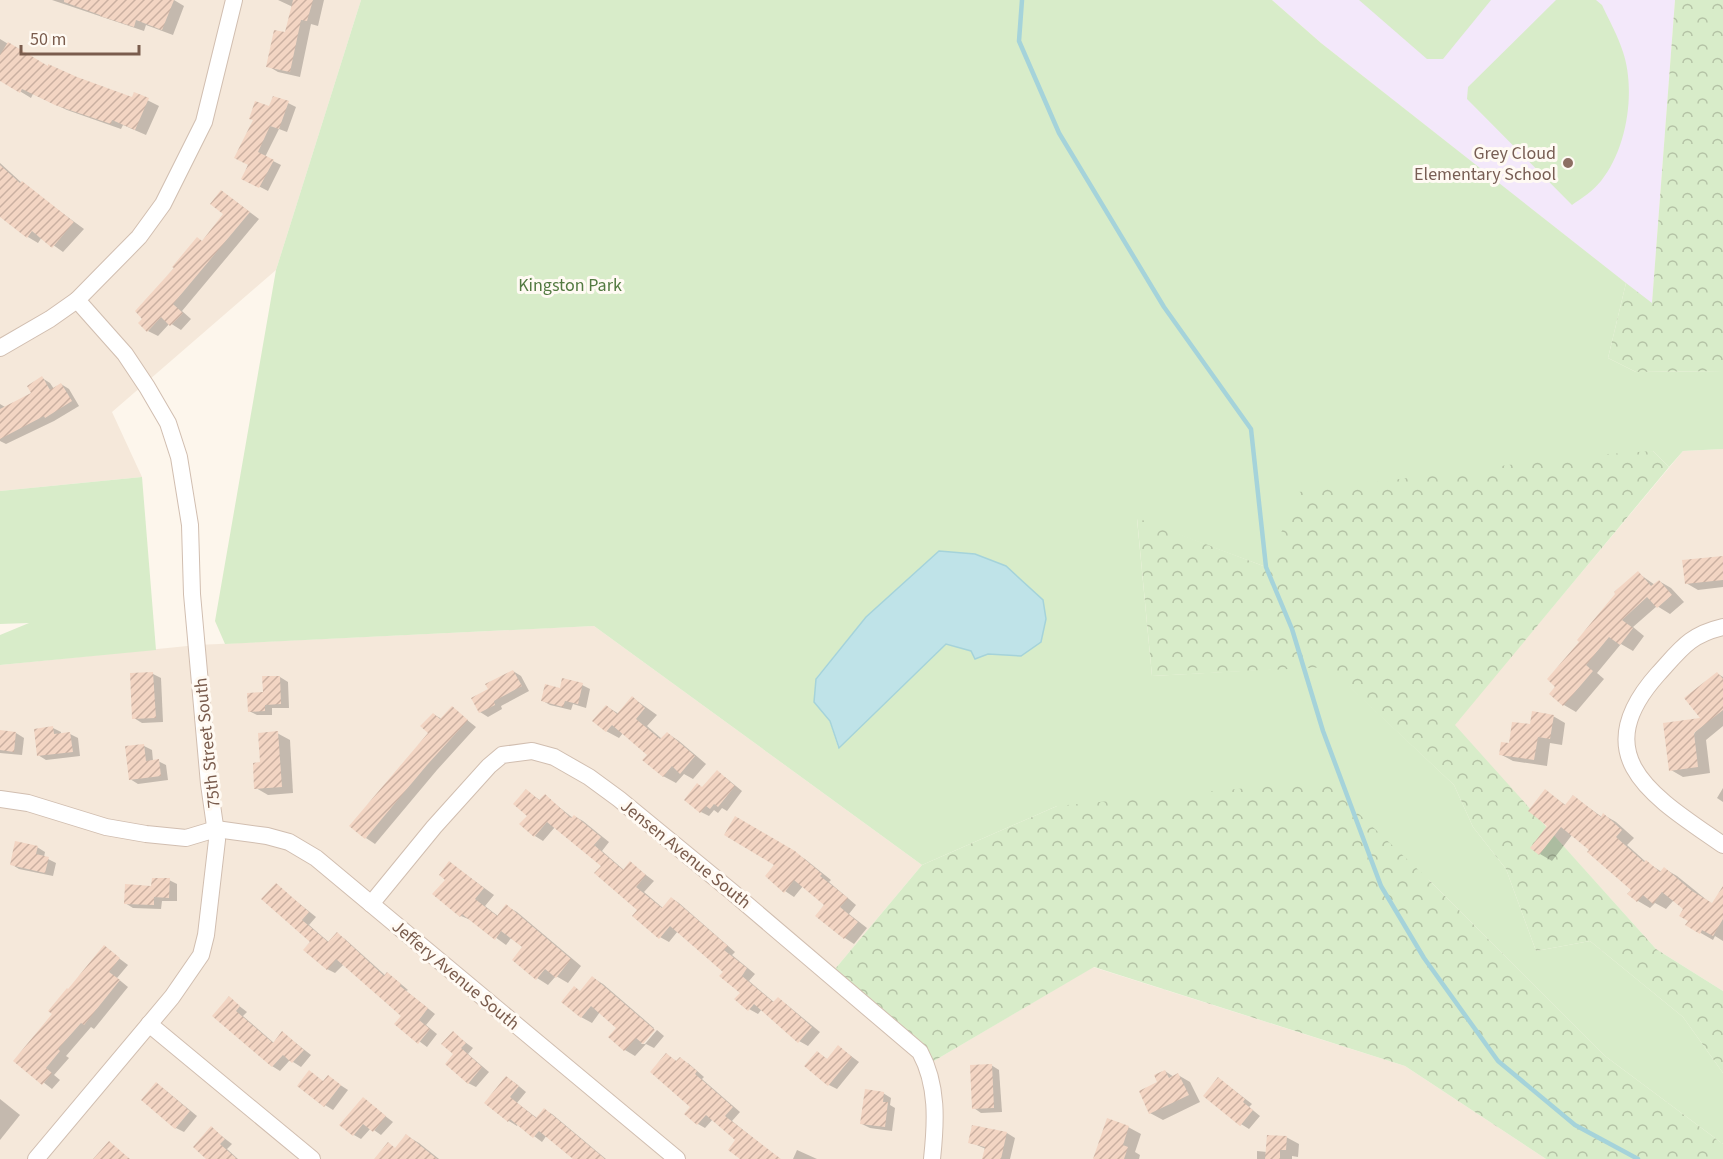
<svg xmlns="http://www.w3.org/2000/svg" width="1723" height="1159" font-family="'Source Sans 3',sans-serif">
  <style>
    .residential { fill: #f5e8da }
    .education { fill: #f3e8fa }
    .green { fill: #d8ecc9; fill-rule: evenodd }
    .forest { fill: url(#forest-crowns) }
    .water { fill: #bfe3e8; stroke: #a5d3da; stroke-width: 1.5 }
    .shadow { fill: #0003 }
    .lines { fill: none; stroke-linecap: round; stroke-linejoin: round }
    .stream { stroke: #a5d3da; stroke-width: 4.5 }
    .building { fill: url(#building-hatch) }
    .minor-casing { stroke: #d1beb0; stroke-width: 18 }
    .minor { stroke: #fff; stroke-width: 16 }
    .education-dot { fill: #8d6e63; stroke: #fffaf3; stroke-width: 2 }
    .labels { text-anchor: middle; stroke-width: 6; stroke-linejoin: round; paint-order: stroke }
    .education-label { font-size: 18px; fill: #785e54; stroke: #fffaf3; text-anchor: end }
    .park-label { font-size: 18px; fill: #537a41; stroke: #fffaf3 }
    .street-label { font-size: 18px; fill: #7a5c4d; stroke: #fffaf3 }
  </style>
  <defs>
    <pattern id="forest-crowns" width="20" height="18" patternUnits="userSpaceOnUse" patternTransform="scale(1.5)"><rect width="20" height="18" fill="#d8ecc9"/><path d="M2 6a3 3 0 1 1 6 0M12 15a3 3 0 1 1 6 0" fill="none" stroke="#b4c2a5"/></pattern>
    <pattern id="building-hatch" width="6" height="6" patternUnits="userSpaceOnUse" patternTransform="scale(1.5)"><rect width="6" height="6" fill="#f3d5c3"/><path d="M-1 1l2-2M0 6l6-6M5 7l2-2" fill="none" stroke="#cab0a1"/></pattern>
  </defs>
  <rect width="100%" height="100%" fill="#fdf6ec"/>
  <g class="residential">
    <path d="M0,0H361L276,270L112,412L142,477L0,491Z"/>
    <path d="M1723,449V991L1656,949L1454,725L1683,451Z"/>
    <path d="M594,626L922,865L830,975L927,1065L1093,967L1405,1066L1546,1159H0V665L197,645Z"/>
  </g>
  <path class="education" d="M1272,0H1675L1652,304L1321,43Z"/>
  <g class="green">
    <path d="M361,0H1272L1321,43L1626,283L1608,358L1636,372L1723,371V449L1683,451L1669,467L1653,451L1266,567L1137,519L1152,676L1328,666L1454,785L1473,827L1506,869L1536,951L1590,941L1683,1017L1723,1073V1144L1605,1056L1429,880L1057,806L922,865L594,626L225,644L215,621L276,270ZM939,551L1021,656L988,654L975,659L971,651L946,644L838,747L816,678L866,617Z"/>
    <path d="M1359,0H1491L1443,59H1427Z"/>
    <path d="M1556,0H1596L1602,5C1609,20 1618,36 1623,52C1636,91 1627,149 1601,181C1593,191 1582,198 1572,205L1467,99L1468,87Z"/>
    <path d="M142,477L156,650L0,665V635L29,623L0,624V491Z"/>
  </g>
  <g class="forest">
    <path d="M1675,0H1723V371L1636,372L1608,358L1626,283L1652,303Z"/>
    <path d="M1653,451L1669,467L1455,725L1656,949L1723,991V1073L1683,1017L1590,941L1536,951L1506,869L1473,827L1454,785L1328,667L1152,676L1137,518L1266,567L1299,492L1578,456Z"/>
    <path d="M1324,781L1429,880L1605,1056L1723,1144V1159H1546L1405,1066L1094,967L927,1065L830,975L922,865L1057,806Z"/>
  </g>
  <path class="water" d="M939,551L975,554L1006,566L1043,600L1046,619L1041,642L1021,656L988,654L975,659L971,651L946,644L839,748L830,721L814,702L816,679L866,617Z"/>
  <g class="shadow">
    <path d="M52,0H174L184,6L173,35L146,25L144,31Z"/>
    <path d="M278,0H324L318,26L311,24L300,77L278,72L268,66L286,34L293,7Z"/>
    <path d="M0,39L48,68L133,99L135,94L159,106L146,135L123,125L121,129L67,110L33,94L31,98L0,79Z"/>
    <path d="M288,103L296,107L287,132L279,129L265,157L281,165L268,191L243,178L270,108Z"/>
    <path d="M0,163L23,184L84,229L63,252L42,237L38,243L28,237L0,215Z"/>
    <path d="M231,198L259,219L182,311L191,319L181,330L170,323L158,336L148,331L177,268L203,243L225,214Z"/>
    <path d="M42,378L50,383L54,389L61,384L69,389L79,406L54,421L6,444L0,441V404L5,407L33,394Z"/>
    <path d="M1723,557V587L1698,590L1686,583Z"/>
    <path d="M1638,573L1655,585L1659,581L1671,588L1684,602L1670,614L1657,606L1633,627L1644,636L1633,651L1621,644L1597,673L1604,679L1576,712L1564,705L1558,687Z"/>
    <path d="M513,671L521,676L529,691L501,706L502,709L488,717L480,712L490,689Z"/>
    <path d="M153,674L161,678L163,722L142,723L134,718Z"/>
    <path d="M1718,674L1723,677V726L1706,740L1710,773L1683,777L1671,770L1703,720Z"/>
    <path d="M280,677L288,682L289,708H272V715H257L249,711Z"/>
    <path d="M582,685L590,689L586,708L573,704L571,710L550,705L543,701L561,689Z"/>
    <path d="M633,698L657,715L647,726L662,739L667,733L679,741L706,764L693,779L684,774L676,783L663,776L649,754L623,733L619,738L606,731V706L619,714Z"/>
    <path d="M452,708L476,727L437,770L375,844L366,838L430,733L433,714L442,719Z"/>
    <path d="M1553,716L1565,723L1562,745L1550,743L1547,766L1513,761L1500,754L1531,726Z"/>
    <path d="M53,728L61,732V735L70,734L78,738L80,756L46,760L38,755Z"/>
    <path d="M0,731L16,733L24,738L22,755L0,753Z"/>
    <path d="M277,733L290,740L293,793L268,795L256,788L262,764Z"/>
    <path d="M144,746L152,750L153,761H158L166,765L168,780L138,784L130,779Z"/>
    <path d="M725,777L742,791L727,811L722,808L718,813L714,810L709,816L701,812L703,788Z"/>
    <path d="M1723,788V802L1717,798Z"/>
    <path d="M527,791L541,801L545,796L573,818L574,816L583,821L609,842L602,851L624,870L630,863L654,881L644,892L663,908L671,898L679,903L735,952L732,955L755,974L749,981L775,1003L778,999L786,1004L820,1032L808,1046L799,1041L762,1009L758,1014L749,1009L742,993L726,971L678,931L669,942L660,937L603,865L555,827L543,841L535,836L529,816Z"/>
    <path d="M1545,791L1567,806L1574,797L1602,817L1604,815L1616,822L1634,838L1627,845L1646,862L1662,872L1665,869L1677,876L1713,905L1723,904V941L1715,936L1713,940L1687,925L1690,920L1685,909L1674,900L1666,909L1655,903L1650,908L1638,901L1630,894L1633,890L1591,850L1572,835L1552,861L1540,854L1549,826Z"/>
    <path d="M736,818L805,859L831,880L829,882L856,905L849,914L867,928L854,944L845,938L826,905L803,886L794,897L785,891L776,865Z"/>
    <path d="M37,847L45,852L44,857L56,863L53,876L19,869L11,864Z"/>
    <path d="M450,863L494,895L485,906L498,916L506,906L517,912L581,966L568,983L556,976L548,985L537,978L525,947L512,937L506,945L473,921L461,916L447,879Z"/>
    <path d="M169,880L177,884V901H162L161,909L133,908L125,903Z"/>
    <path d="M276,885L316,917L309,925L330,943L337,934L345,939L386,976L388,974L395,979L408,990L406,991L435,1014L426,1025L437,1034L427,1047L396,1024L403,1016L344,964L335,973L327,969Z"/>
    <path d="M104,947L128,965L117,978L128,987L94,1029L91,1027L66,1056L69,1058L54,1075L60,1080L52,1089L15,1060L54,1014Z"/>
    <path d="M593,978L603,984L654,1028L641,1044H645L657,1030L664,1036L654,1048L646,1044L635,1056L625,1050L618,1028L600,1012L592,1023L581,1017V992Z"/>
    <path d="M229,998L247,1012L243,1016L274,1043L283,1033L311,1055L301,1067L290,1060L280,1071L272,1066L214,1016Z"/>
    <path d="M453,1033L473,1048L468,1054L489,1072L476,1087L468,1083L456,1054Z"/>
    <path d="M839,1047L859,1062L837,1089L829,1085L817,1052L828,1060Z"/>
    <path d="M666,1055L678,1062L688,1063L704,1077L702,1079L740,1112L732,1121L779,1159H742L737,1140L713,1119L705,1128L698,1124L693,1107Z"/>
    <path d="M991,1065L999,1070L1002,1112L981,1113L974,1108Z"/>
    <path d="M1165,1071L1174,1077L1178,1075L1190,1082L1200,1102L1163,1120L1150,1113L1159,1083Z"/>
    <path d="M328,1077L348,1090L333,1110L325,1105L324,1082Z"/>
    <path d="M514,1082L526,1092L517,1103L537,1118L544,1110L552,1114L606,1159H575L547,1135L542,1142L518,1124L517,1126L509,1121L486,1103Z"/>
    <path d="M1226,1084L1252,1104L1249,1107L1260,1116L1249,1129L1241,1124Z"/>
    <path d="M164,1089L197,1116L184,1132L176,1128Z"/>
    <path d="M883,1093L891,1098L890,1105L895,1108L892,1131L870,1128L862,1124Z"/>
    <path d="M0,1099L20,1115L0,1140Z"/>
    <path d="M363,1099L393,1122L381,1135L371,1128L361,1139L354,1135Z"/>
    <path d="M1128,1127L1141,1134L1135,1152L1140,1155L1139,1159H1095Z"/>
    <path d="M211,1128L232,1144L227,1149L238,1159H208Z"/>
    <path d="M1007,1133L1015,1138L1010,1159H983L986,1149L970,1142Z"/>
    <path d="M407,1136L419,1143L439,1159H378L396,1149Z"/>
    <path d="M1286,1137L1299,1144L1298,1157L1292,1156V1159H1257V1151L1267,1152Z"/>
    <path d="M797,1150L817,1159H793Z"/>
  </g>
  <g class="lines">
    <path class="stream" d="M1022,0L1019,41L1059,133L1164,307L1251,429L1266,567L1292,629L1323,731L1381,886L1424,958L1498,1061L1575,1125L1638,1159"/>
  </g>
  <g class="building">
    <path d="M64,0H174L162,30L136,20L134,27L100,16V15L64,2Z"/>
    <path d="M293,0H313L307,21L301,20L290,72L266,67L274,30L285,32Z"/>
    <path d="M8,42L48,66V64L77,77L132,97L134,92L149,98L135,130L112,120L111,124L55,105L22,89L20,93L0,81V55Z"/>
    <path d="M273,96L289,101L279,129L270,126L258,152L274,160L259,188L241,179L248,165L234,158L253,120L249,119L255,101L269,106Z"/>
    <path d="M0,165L20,183L22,181L74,222L52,248L32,231L27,238L0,217Z"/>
    <path d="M221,190L250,212L173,304L183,313L170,326L161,317L147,332L138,323L142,319L135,311L174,268L172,267L197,237L202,241L223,214L210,204Z"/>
    <path d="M42,376L50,390L61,383L72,401L45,418L44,416L0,439V409L31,393L27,386Z"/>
    <path d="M1723,556V580L1685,584L1682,560Z"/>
    <path d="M1638,571L1651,586L1659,580L1672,595L1657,608L1647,597L1622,620L1633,628L1620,645L1609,637L1586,665L1593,671L1563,706L1549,694L1555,687L1547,679L1579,642L1577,640L1615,594L1614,592Z"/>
    <path d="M513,670L522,686L494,701L495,705L479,713L471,698L488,689L485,684Z"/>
    <path d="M153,672L156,718L132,719L130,673Z"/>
    <path d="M1717,672L1723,679V710L1694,733L1698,767L1669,771L1663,723L1700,718L1684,698Z"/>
    <path d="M262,676H280L281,704L265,705V711L248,712L247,693L263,692Z"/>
    <path d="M562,678L583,683L578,704L565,701L563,707L541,701L545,684L560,688Z"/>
    <path d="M632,696L645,708L636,719L660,739L667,732L695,756L680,774L672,766L663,777L642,760L647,755L612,725L606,732L592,721L606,705L617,714Z"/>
    <path d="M452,706L468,720L427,765L365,839L349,826L428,733L420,726L433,713L440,719Z"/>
    <path d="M1532,711L1554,715L1550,739L1538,737L1534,760L1499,755L1501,742L1509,743L1512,722L1530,724Z"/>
    <path d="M53,726L54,734L70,732L73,752L37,756L34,729Z"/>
    <path d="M0,730L16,732L14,752L0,750Z"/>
    <path d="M278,731L282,787L254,789L253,763L260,762L258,733Z"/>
    <path d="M144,744L146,761L159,759L161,776L129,780L125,746Z"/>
    <path d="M717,770L735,786L718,807L714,804L710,809L706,806L700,813L684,800L697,783L702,787Z"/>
    <path d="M526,789L539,800L545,794L571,818L574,815L601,837L594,845L623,870L630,861L646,875L636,887L662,908L671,897L728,946L724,950L747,968L742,976L773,1002L778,997L812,1027L798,1043L754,1004L748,1011L734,999L740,993L719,976L723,972L670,926L659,939L632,916L637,910L594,873L601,866L547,822L534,837L519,824L527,816L513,804Z"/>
    <path d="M1545,789L1565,805L1573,795L1601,817L1603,813L1622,830L1616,837L1644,862L1646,860L1660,872L1664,867L1692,891L1712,903L1723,886V919L1713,936L1702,930L1700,934L1685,925L1688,921L1679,916L1683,909L1662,892L1653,904L1643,895L1637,902L1627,894L1631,890L1587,852L1589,850L1561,827L1539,855L1530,848L1547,826L1528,811Z"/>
    <path d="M735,816L795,851L822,874L820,876L848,898L840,907L858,922L844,939L815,916L824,905L794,880L784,893L765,876L774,865L724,835Z"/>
    <path d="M15,841L38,846L36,854L49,857L45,873L10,865Z"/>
    <path d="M449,861L484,888L475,899L497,916L506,904L571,959L556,978L545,969L536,980L512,960L522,947L501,931L495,940L462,914L460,917L432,894L445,880L439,875Z"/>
    <path d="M152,878H170L169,898L154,897V905L124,904L125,884L151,886Z"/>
    <path d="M276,883L309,912L302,920L328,942L337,932L384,976L387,972L401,984L400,986L428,1008L419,1020L430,1029L418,1044L394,1024L401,1016L336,959L327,970L303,950L310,942L261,899Z"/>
    <path d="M104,945L120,958L109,972L120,980L84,1025L81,1023L58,1049L60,1051L46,1068L52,1073L42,1085L13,1061L52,1014L48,1011L67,988L68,989Z"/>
    <path d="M592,976L655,1030L643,1044L636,1038L624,1051L608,1037L616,1028L591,1006L581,1018L561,1002L574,986L580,991Z"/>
    <path d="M229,996L240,1006L236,1011L273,1043L282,1031L304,1050L292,1063L283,1055L272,1067L212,1016Z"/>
    <path d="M453,1031L466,1043L461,1048L482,1067L468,1084L445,1064L453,1054L441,1044Z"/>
    <path d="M838,1045L852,1057L828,1086L804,1066L817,1051L827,1059Z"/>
    <path d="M666,1053L676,1061L680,1057L697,1071L695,1074L733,1107L725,1116L781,1159H740L728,1150L735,1140L706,1115L697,1125L684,1114L690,1107L650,1072Z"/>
    <path d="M992,1064L994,1108L972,1109L970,1065Z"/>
    <path d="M309,1070L323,1081L328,1075L341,1085L324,1107L297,1086Z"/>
    <path d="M1165,1070L1169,1078L1178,1073L1189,1095L1149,1114L1139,1091L1157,1082L1154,1075Z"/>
    <path d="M506,1076L519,1086L510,1097L536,1118L544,1108L605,1159H573L539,1131L533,1138L510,1119L508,1122L484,1103Z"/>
    <path d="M1218,1077L1245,1099L1243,1102L1253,1110L1240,1126L1203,1096Z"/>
    <path d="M156,1082L190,1111L175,1129L141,1100Z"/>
    <path d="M865,1089L884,1092L883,1102H888L885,1127L860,1124Z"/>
    <path d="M363,1097L386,1116L373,1132L363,1124L353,1136L339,1125Z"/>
    <path d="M1107,1118L1129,1126L1123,1145L1128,1147L1124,1159H1093Z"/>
    <path d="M972,1125L1007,1132L1001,1159H982L985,1147L968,1143Z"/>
    <path d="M211,1126L225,1139L220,1144L237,1159H206L193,1147Z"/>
    <path d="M406,1134L437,1159H374L388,1142L395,1148Z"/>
    <path d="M1267,1135L1287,1136L1286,1150H1280V1159H1265Z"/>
    <path d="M109,1141L130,1159H93Z"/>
  </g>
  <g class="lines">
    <defs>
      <g id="minor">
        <path d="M0,348L50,319L77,300L139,237L163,204L204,122L234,0"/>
        <path d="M1723,627C1689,635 1681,649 1658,674C1583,758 1656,798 1723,845"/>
        <path d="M0,799L28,803L106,827L146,834L186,838L216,829L267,836L289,842L316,858L677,1159"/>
        <path d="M371,904L434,827L489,766L502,755L532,751L554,757L589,777L619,799L731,891L920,1052C938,1085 936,1122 932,1159"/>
        <path d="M149,1024L312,1159"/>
        <path d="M36,1159L172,997L201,955L206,935L217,840L209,784L192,594L190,525L179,457L168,423L147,387L125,354L77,300"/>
      </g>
    </defs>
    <use href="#minor" class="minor-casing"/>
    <use href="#minor" class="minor"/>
  </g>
  <circle class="education-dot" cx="1568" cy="163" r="6"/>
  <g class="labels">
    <g class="education-label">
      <text x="1556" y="159">Grey Cloud<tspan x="1556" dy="21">Elementary School</tspan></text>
    </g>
    <g class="park-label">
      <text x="570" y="291">Kingston Park</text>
    </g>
    <g class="street-label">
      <text transform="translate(207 743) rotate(-96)" y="6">75th Street South</text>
      <text transform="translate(686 854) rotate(39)" y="6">Jensen Avenue South</text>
      <text transform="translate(456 975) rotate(40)" y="6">Jeffery Avenue South</text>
    </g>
  </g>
  <path d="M21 45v9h118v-9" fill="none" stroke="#7a5c4d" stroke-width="3"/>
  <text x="30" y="45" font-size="18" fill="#7a5c4d" stroke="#fffaf3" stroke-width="4.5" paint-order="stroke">50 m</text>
</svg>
